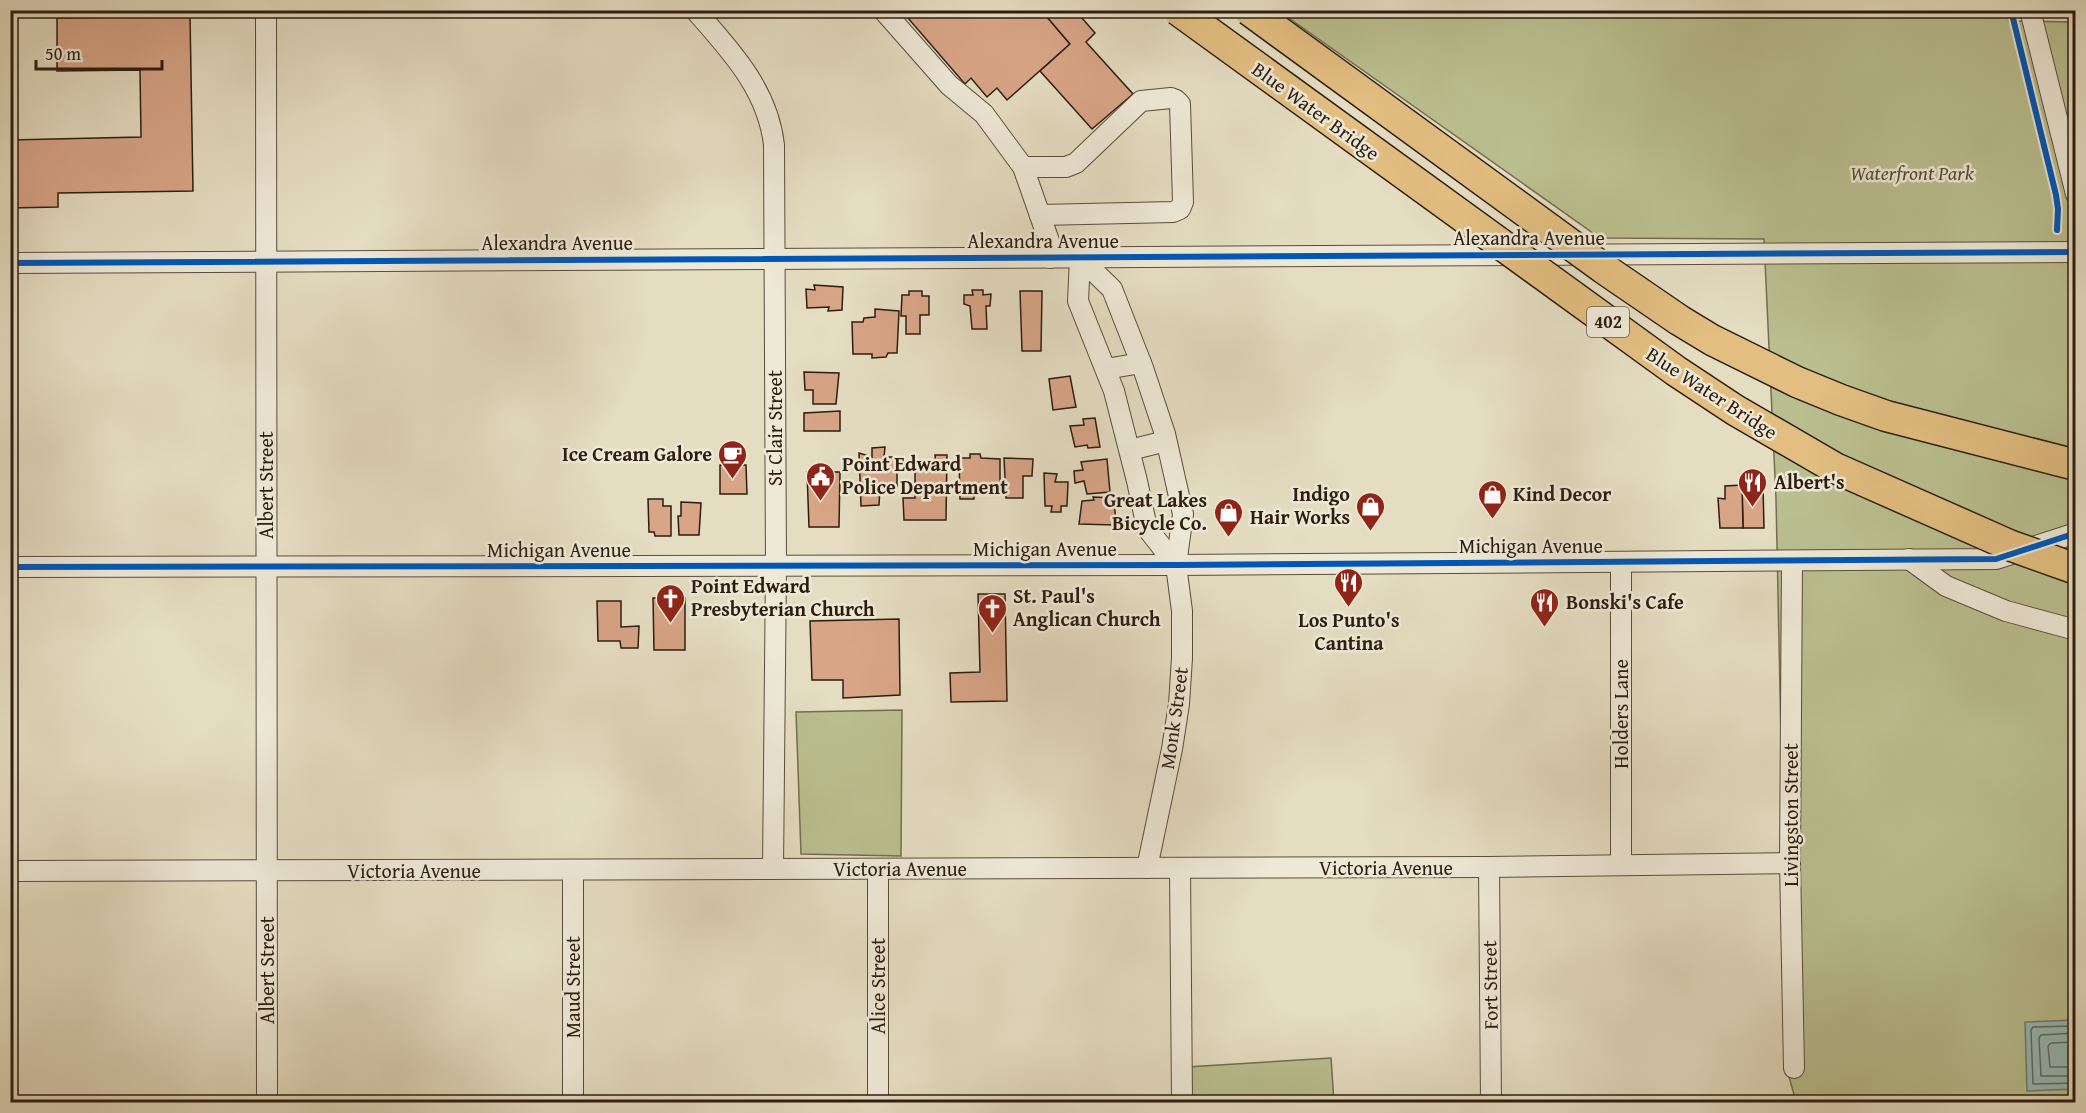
<svg xmlns="http://www.w3.org/2000/svg" width="2086" height="1113" font-family="'Gentium Book Plus',serif">
  <style>
    .green { fill: #babf8f; stroke: #736e50; stroke-width: 1.5 }
    .water { fill: #96bbb8; stroke: #6c7c75; stroke-width: 1.5 }
    .lines { fill: none; stroke-linecap: round; stroke-linejoin: round }
    .shore { stroke: #616c64; stroke-width: 1.5 }
    .building { fill: #d8a587; stroke: #2c1d10; stroke-width: 1.5 }
    .minor-casing { stroke: #5a4d3c; stroke-width: 22 }
    .minor { stroke: #eee9d7; stroke-width: 20 }
    .highway-bridge-casing { stroke: #2c1d10; stroke-width: 33; stroke-linecap: butt }
    .highway-bridge { stroke: #e2be81; stroke-width: 30 }
    .cycleway-casing { stroke: #eee9d7; stroke-width: 10 }
    .cycleway { stroke: #0057b8; stroke-width: 6 }
    .labels { text-anchor: middle; stroke-width: 5; stroke-linejoin: round; paint-order: stroke }
    .shield { fill: #eee9d7; stroke: #665a4c; stroke-width: 1.5 }
    .shield-label { font-size: 18px; font-weight: bold; fill: #2c1d10 }
    .street-label { font-size: 20px; fill: #2c1d10; stroke: #eee9d7 }
    .park-label { font-size: 20px; font-style: italic; fill: #574e36; stroke: #eee9d7 }
    .poi-label { font-size: 20px; font-weight: bold; fill: #2c1d10; stroke: #eee9d7; text-anchor: start }
  </style>
  <rect width="100%" height="100%" fill="#e5ddc2"/>
  <filter id="stains"><feTurbulence type="fractalNoise" baseFrequency=".00333" numOctaves="4"/><feColorMatrix values="0 0 0 0 .2 0 0 0 0 .09 0 0 0 0 .02 0 0 0 .5 -.17"/></filter>
  <radialGradient id="worn" r=".72"><stop offset=".6" stop-color="#630" stop-opacity="0"/><stop offset="1" stop-color="#630" stop-opacity=".3"/></radialGradient>
  <g class="green">
    <path d="M2006,10L2009,21L2075,22V1102H1796L1788,1073L1776,499L1764,239L1600,238L1279,11Z"/>
    <path d="M902,710L901,856L801,854L796,712Z"/>
    <path d="M1331,1058L1334,1102H1189L1187,1067Z"/>
  </g>
  <path class="water" d="M2075,1020V1089L2027,1091L2025,1022Z"/>
  <g class="lines">
    <g class="shore">
      <path d="M2076,1026L2033,1027L2031,1030L2033,1084L2076,1083"/>
      <path d="M2076,1033L2041,1035L2039,1038L2041,1076H2076"/>
      <path d="M2076,1042L2051,1043L2048,1046L2050,1067H2076"/>
    </g>
  </g>
  <g class="building">
    <path d="M901,10H1041L1070,44L1007,100L997,88L987,97L971,78L965,84Z"/>
    <path d="M1041,10H1075L1095,33L1086,42L1133,94L1092,129L1040,71L1070,44Z"/>
    <path d="M190,16L193,191L58,193V207L10,208V140L141,137L140,70L57,71V18Z"/>
    <path d="M814,285L843,287L842,310L828,311L829,307L807,308L806,289L815,290Z"/>
    <path d="M972,290H983V295L991,294L990,306H986L987,329H972L970,306L964,304V295H973Z"/>
    <path d="M909,291H922V296H929V315H920V334H906V316H901L902,295H909Z"/>
    <path d="M1020,291H1042L1041,351H1022Z"/>
    <path d="M875,309L899,311L897,353H888L886,357L872,358V354H853L852,322H863L864,318L875,317Z"/>
    <path d="M804,372L839,373L836,404H813V390H805Z"/>
    <path d="M1070,376L1076,407L1053,410L1049,379Z"/>
    <path d="M840,411V431H804V413Z"/>
    <path d="M1095,418L1100,447L1088,448L1087,445L1075,447L1070,426L1084,425L1083,419Z"/>
    <path d="M885,447L884,457H897V487L880,488L879,505L861,506L859,453L872,457V448Z"/>
    <path d="M970,454H980L981,458L1000,459V495L974,494V499H960L959,458H970Z"/>
    <path d="M935,455H947L946,520H904L903,498H915V466H936Z"/>
    <path d="M1004,458L1033,459L1032,476H1023V498H1006Z"/>
    <path d="M1107,459L1110,492L1087,494L1084,481L1075,483L1074,471L1083,470L1081,462Z"/>
    <path d="M720,465H746L747,494H720Z"/>
    <path d="M807,472H840L839,527H809Z"/>
    <path d="M1044,473L1057,474L1055,482H1068L1067,506H1061V512H1051L1052,506H1045Z"/>
    <path d="M1742,485L1763,486L1764,528H1743Z"/>
    <path d="M1742,485L1743,528H1720L1718,498L1725,499V486Z"/>
    <path d="M1093,497L1114,498L1116,525L1079,524L1082,501L1094,500Z"/>
    <path d="M648,499H663V506H671V536H655L654,532H649Z"/>
    <path d="M681,502L701,503L699,535H679L678,516H681Z"/>
    <path d="M978,594H1005L1007,701L951,702L950,673L980,672Z"/>
    <path d="M653,598H685V650H654Z"/>
    <path d="M597,601H621V627L639,626L638,648H621L620,641H598Z"/>
    <path d="M899,619L900,695L843,698V680H812L810,621Z"/>
  </g>
  <g class="lines">
    <defs>
      <g id="minor">
        <path d="M266,10L267,1102"/>
        <path d="M695,10C731,51 768,90 774,145L776,566L773,869"/>
        <path d="M883,10L949,85L984,114L1023,167L1049,241L1050,258"/>
        <path d="M2030,10L2076,194"/>
        <path d="M1023,167H1066L1076,163L1141,101L1171,98L1176,100L1180,104L1183,202L1180,209L1173,212L1040,215"/>
        <path d="M1080,258L1112,289L1143,368L1165,434L1183,514L1176,565L1182,611V658L1179,704L1172,749L1147,868"/>
        <path d="M1080,258L1078,301L1114,391L1137,481L1147,528L1176,565"/>
        <path d="M10,263L2076,252"/>
        <path d="M1106,369L1141,363"/>
        <path d="M1130,450L1166,441"/>
        <path d="M1909,559L1946,586L2006,611L2076,630"/>
        <path d="M1792,561L1790,863L1794,1068"/>
        <path d="M1621,562V865"/>
        <path d="M10,567L1176,565L1996,559L2076,533"/>
        <path d="M1489,867L1491,1102"/>
        <path d="M1180,868L1182,1102"/>
        <path d="M878,869V1102"/>
        <path d="M10,871L1489,867L1790,863"/>
        <path d="M573,1102V871"/>
      </g>
    </defs>
    <use href="#minor" class="minor-casing"/>
    <use href="#minor" class="minor"/>
    <defs>
      <g id="highway-bridge">
        <path d="M1178,10L1676,371L1735,410L1835,468L2009,545L2076,569"/>
        <path d="M1249,10L1603,268L1679,320L1712,340L1797,382L1841,400L1886,416L2076,465"/>
      </g>
    </defs>
    <use href="#highway-bridge" class="highway-bridge-casing"/>
    <use href="#highway-bridge" class="highway-bridge"/>
    <defs>
      <g id="cycleway">
        <path d="M2011,10L2056,195L2058,209L2057,230"/>
        <path d="M10,263L2076,252"/>
        <path d="M10,567L1176,565L1996,559L2076,533"/>
      </g>
    </defs>
    <use href="#cycleway" class="cycleway-casing"/>
    <use href="#cycleway" class="cycleway"/>
  </g>
  <defs>
    <symbol id="cafe-pin" viewBox="-11 -11 22 30"><path d="M0 17L-7.5 6A9.5 9.5 0 1 1 7.5 6Z" fill="#8f2418" stroke="#eee9d7"/><path d="M-5.5-4.5H6V0H3Q3 3.5 0 3.5H-2.5Q-5.5 3.5-5.5 0ZM3-3.2v2h1.7v-2ZM-6 4.5H4V6H-6Z" fill="#fff"/></symbol>
    <symbol id="civic-pin" viewBox="-11 -11 22 30"><path d="M0 17L-7.5 6A9.5 9.5 0 1 1 7.5 6Z" fill="#8f2418" stroke="#eee9d7"/><path d="M-.6-6.5H3V-4.5H.6V-3L4-1V1h2V6H-6V1h2V-1L-.6-3ZM-1.2 2.5V6h2.4V2.5Z" fill="#fff"/></symbol>
    <symbol id="restaurant-pin" viewBox="-11 -11 22 30"><path d="M0 17L-7.5 6A9.5 9.5 0 1 1 7.5 6Z" fill="#8f2418" stroke="#eee9d7"/><path d="M-5-6h1v4h1v-4h1v4h1v-4h1v5L-1.5 .5V6h-2V.5L-5-1ZM5-6V6H3V1.5H1.5Q1.5-4 5-6Z" fill="#fff"/></symbol>
    <symbol id="shop-pin" viewBox="-11 -11 22 30"><path d="M0 17L-7.5 6A9.5 9.5 0 1 1 7.5 6Z" fill="#8f2418" stroke="#eee9d7"/><path d="M-5-2.5h2.3a2.7 3.5 0 0 1 5.4 0H5L5.5 6h-11ZM-1.5-2.5h3a1.5 2.3 0 0 0-3 0Z" fill="#fff"/></symbol>
    <symbol id="church-pin" viewBox="-11 -11 22 30"><path d="M0 17L-7.5 6A9.5 9.5 0 1 1 7.5 6Z" fill="#8f2418" stroke="#eee9d7"/><path d="M-1.2-6h2.4v3.5h3.3v2.4h-3.3V6h-2.4V-.1h-3.3v-2.4h3.3Z" fill="#fff"/></symbol>
  </defs>
  <g fill-rule="evenodd">
    <use href="#cafe-pin" x="716" y="438" width="33" height="45"/>
    <use href="#civic-pin" x="804" y="460" width="33" height="45"/>
    <use href="#restaurant-pin" x="1736" y="466" width="33" height="45"/>
    <use href="#shop-pin" x="1476" y="478" width="33" height="45"/>
    <use href="#shop-pin" x="1354" y="490" width="33" height="45"/>
    <use href="#shop-pin" x="1212" y="496" width="33" height="45"/>
    <use href="#restaurant-pin" x="1332" y="566" width="33" height="45"/>
    <use href="#church-pin" x="654" y="582" width="33" height="45"/>
    <use href="#restaurant-pin" x="1528" y="586" width="33" height="45"/>
    <use href="#church-pin" x="976" y="592" width="33" height="45"/>
  </g>
  <g class="labels">
    <rect class="shield" x="1587" y="307" width="42" height="30" rx="4.5"/>
    <g class="shield-label">
      <text x="1608" y="328">402</text>
    </g>
    <g class="street-label">
      <text transform="translate(1316 111) rotate(36)" y="7">Blue Water Bridge</text>
      <text x="1529" y="245">Alexandra Avenue</text>
      <text x="1043" y="248">Alexandra Avenue</text>
      <text x="557" y="250">Alexandra Avenue</text>
      <text transform="translate(1712 393) rotate(33)" y="7">Blue Water Bridge</text>
      <text transform="translate(775 428) rotate(-90)" y="7">St Clair Street</text>
      <text transform="translate(266 485) rotate(-90)" y="7">Albert Street</text>
      <text x="1531" y="553">Michigan Avenue</text>
      <text x="1045" y="556">Michigan Avenue</text>
      <text x="559" y="557">Michigan Avenue</text>
      <text transform="translate(1621 714) rotate(-90)" y="7">Holders Lane</text>
      <text transform="translate(1174 718) rotate(-82)" y="7">Monk Street</text>
      <text transform="translate(1791 815) rotate(-90)" y="7">Livingston Street</text>
      <text x="1386" y="875">Victoria Avenue</text>
      <text x="900" y="876">Victoria Avenue</text>
      <text x="414" y="878">Victoria Avenue</text>
      <text transform="translate(267 970) rotate(-90)" y="7">Albert Street</text>
      <text transform="translate(1490 985) rotate(-91)" y="7">Fort Street</text>
      <text transform="translate(878 986) rotate(-90)" y="7">Alice Street</text>
      <text transform="translate(573 987) rotate(-90)" y="7">Maud Street</text>
    </g>
    <g class="park-label">
      <text x="1912" y="180">Waterfront Park</text>
    </g>
    <g class="poi-label">
      <text x="712" y="461" text-anchor="end">Ice Cream Galore</text>
      <text x="842" y="471">Point Edward<tspan x="842" dy="23">Police Department</tspan></text>
      <text x="1774" y="489">Albert's</text>
      <text x="1350" y="501" text-anchor="end">Indigo<tspan x="1350" dy="23">Hair Works</tspan></text>
      <text x="1513" y="501">Kind Decor</text>
      <text x="1207" y="507" text-anchor="end">Great Lakes<tspan x="1207" dy="23">Bicycle Co.</tspan></text>
      <text x="691" y="593">Point Edward<tspan x="691" dy="23">Presbyterian Church</tspan></text>
      <text x="1013" y="603">St. Paul's<tspan x="1013" dy="23">Anglican Church</tspan></text>
      <text x="1566" y="609">Bonski's Cafe</text>
      <text x="1349" y="627" text-anchor="middle">Los Punto's<tspan x="1349" dy="23">Cantina</tspan></text>
    </g>
  </g>
  <rect width="2086" height="1113" fill="none" stroke="#e5ddc2" stroke-width="36"/>
  <rect x="12" y="12" width="2062" height="1089" fill="none" stroke="#2c1d10" stroke-width="3"/>
  <rect x="18" y="18" width="2050" height="1077" fill="none" stroke="#2c1d10" stroke-width="1.5"/>
  <path d="M36 60v9h126v-9" fill="none" stroke="#2c1d10" stroke-width="3"/>
  <text x="45" y="60" font-size="18" fill="#2c1d10" stroke="#eee9d7" stroke-width="4.5" paint-order="stroke">50 m</text>
  <rect width="100%" height="100%" filter="url(#stains)"/>
  <rect width="100%" height="100%" fill="url(#worn)"/>
</svg>
